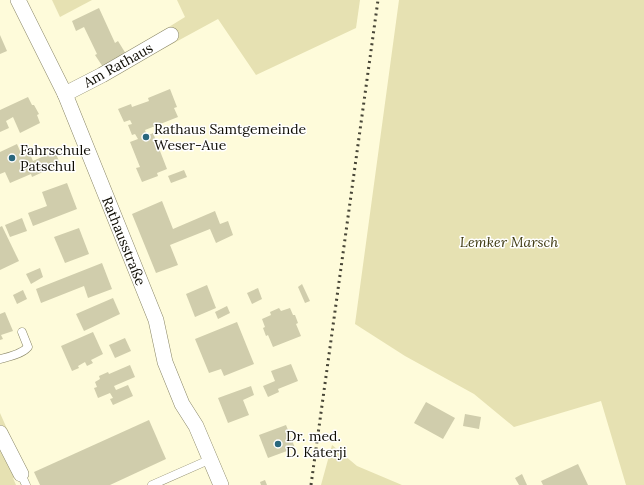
<svg xmlns="http://www.w3.org/2000/svg" width="644" height="485" font-family="Lora,serif">
  <style>
    .green { fill: #e6e1b2 }
    .building { fill: #d0cdac }
    .lines { fill: none; stroke-linecap: round; stroke-linejoin: round }
    .lane-casing { stroke: #8a8768; stroke-width: 9 }
    .street-casing { stroke: #8a8768; stroke-width: 16 }
    .lane { stroke: #fff; stroke-width: 8 }
    .street { stroke: #fff; stroke-width: 15 }
    .rail { stroke: #474536; stroke-width: 3; stroke-dasharray: 2 4; stroke-linecap: butt }
    .poi-dot { fill: #29677d; stroke: #fff; stroke-width: 1.5 }
    .labels { text-anchor: middle; stroke-width: 3; stroke-linejoin: round; paint-order: stroke }
    .street-label { font-size: 14px; fill: #0e0c03; stroke: #fff }
    .poi-label { font-size: 14px; fill: #0e0c03; stroke: #fff; text-anchor: start }
    .park-label { font-size: 14px; font-style: italic; fill: #3d380f; stroke: #fff }
  </style>
  <rect width="100%" height="100%" fill="#fefbda"/>
  <g class="green">
    <path d="M52,0H92L60,17Z"/>
    <path d="M177,0H360L356,28L256,75L218,19L161,50L151,38L185,17Z"/>
    <path d="M399,0H644V485H626L601,401L514,427L474,394L405,356L355,324Z"/>
    <path d="M0,413L26,472L13,478L16,485H0Z"/>
    <path d="M332,445L357,466L402,485H321Z"/>
  </g>
  <g class="building">
    <path d="M99,8L115,43L118,41L126,54L103,67L95,55L97,54L84,27L76,31L72,21Z"/>
    <path d="M0,35L7,51L0,54Z"/>
    <path d="M170,89L177,107L174,108L178,117L145,130L147,136L153,133L167,169L157,173L158,176L142,182L136,168L140,167L130,142L138,139L135,134L132,135L128,125L132,124L130,120L124,122L118,109L131,104L132,107L149,101L148,98Z"/>
    <path d="M28,97L32,105H34L39,114L37,115L40,123L20,133L13,117L6,121L9,128L0,132V110Z"/>
    <path d="M17,144L20,151L27,148L33,161L55,151L60,164L32,177L31,174L10,183L5,172L0,174V152Z"/>
    <path d="M184,170L187,177L171,183L168,176Z"/>
    <path d="M67,183L77,209L33,226L28,213L47,206L42,192Z"/>
    <path d="M162,201L173,229L215,211L220,224L228,221L233,235L216,243L210,229L170,245L178,265L156,273L132,214Z"/>
    <path d="M22,218L27,231L10,237L5,225Z"/>
    <path d="M2,226L19,261L0,270V227Z"/>
    <path d="M79,228L89,254L65,263L54,237Z"/>
    <path d="M102,263L112,289L88,298L84,286L41,303L36,289Z"/>
    <path d="M40,268L43,277L31,284L26,274Z"/>
    <path d="M302,284L310,301L305,303L298,287Z"/>
    <path d="M207,285L216,308L195,317L186,294Z"/>
    <path d="M258,288L262,299L252,304L247,293Z"/>
    <path d="M23,290L27,299L17,304L13,295Z"/>
    <path d="M113,298L120,314L84,331L76,314Z"/>
    <path d="M227,306L230,313L218,319L215,312Z"/>
    <path d="M279,308L281,311L290,308L293,315H295L298,323L296,324L301,336L273,347L268,335L266,336L263,328L265,327L262,319L271,315L270,312Z"/>
    <path d="M5,312L13,331L1,335L3,339L0,340V314Z"/>
    <path d="M237,322L254,364L224,376L221,369L209,373L195,339Z"/>
    <path d="M93,332L103,354L91,360L93,363L87,366L85,362L78,366L79,368L72,371L61,346Z"/>
    <path d="M125,338L131,351L115,358L109,345Z"/>
    <path d="M291,364L298,381L278,389L279,392L268,397L263,386L275,381L271,371Z"/>
    <path d="M130,365L135,377L114,386L116,390L128,385L133,396L113,405L110,399L113,398L110,393L98,398L94,388L97,387L95,382L100,379L99,376L108,372L109,374Z"/>
    <path d="M251,386L254,395L243,400L249,415L228,423L218,398Z"/>
    <path d="M426,402L455,418L443,439L414,423Z"/>
    <path d="M465,414L481,417L479,429L463,426Z"/>
    <path d="M149,420L166,459L110,485H40L34,472Z"/>
    <path d="M286,425L295,448L268,458L259,435Z"/>
    <path d="M578,464L588,485H543L541,481Z"/>
    <path d="M522,474L527,485H519L515,478Z"/>
    <path d="M265,480L267,485H261L260,482Z"/>
  </g>
  <g class="lines">
    <defs>
      <g id="lane">
        <path d="M0,359C9,357 22,354 28,347L22,332"/>
        <path d="M21,474L26,485"/>
        <path d="M152,485L211,459"/>
      </g>
      <g id="street">
        <path d="M18,0L65,94L156,320L165,362L182,404L196,426L221,485"/>
        <path d="M65,94L102,75L171,35"/>
        <path d="M0,433L21,474"/>
      </g>
    </defs>
    <use href="#lane" class="lane-casing"/>
    <use href="#street" class="street-casing"/>
    <use href="#lane" class="lane"/>
    <use href="#street" class="street"/>
    <path class="rail" d="M311,485L378,0"/>
  </g>
  <g class="poi-dot">
    <circle cx="146" cy="137" r="4"/>
    <circle cx="12" cy="158" r="4"/>
    <circle cx="278" cy="444" r="4"/>
  </g>
  <g class="labels">
    <g class="street-label">
      <text transform="translate(118 65) rotate(-29)" y="5">Am Rathaus</text>
      <text transform="translate(124 241) rotate(68)" y="5">Rathausstraße</text>
    </g>
    <g class="poi-label">
      <text x="154" y="134">Rathaus Samtgemeinde<tspan x="154" dy="16">Weser-Aue</tspan></text>
      <text x="20" y="155">Fahrschule<tspan x="20" dy="16">Patschul</tspan></text>
      <text x="286" y="441">Dr. med.<tspan x="286" dy="16">D. Katerji</tspan></text>
    </g>
    <g class="park-label">
      <text x="509" y="247">Lemker Marsch</text>
    </g>
  </g>
</svg>
